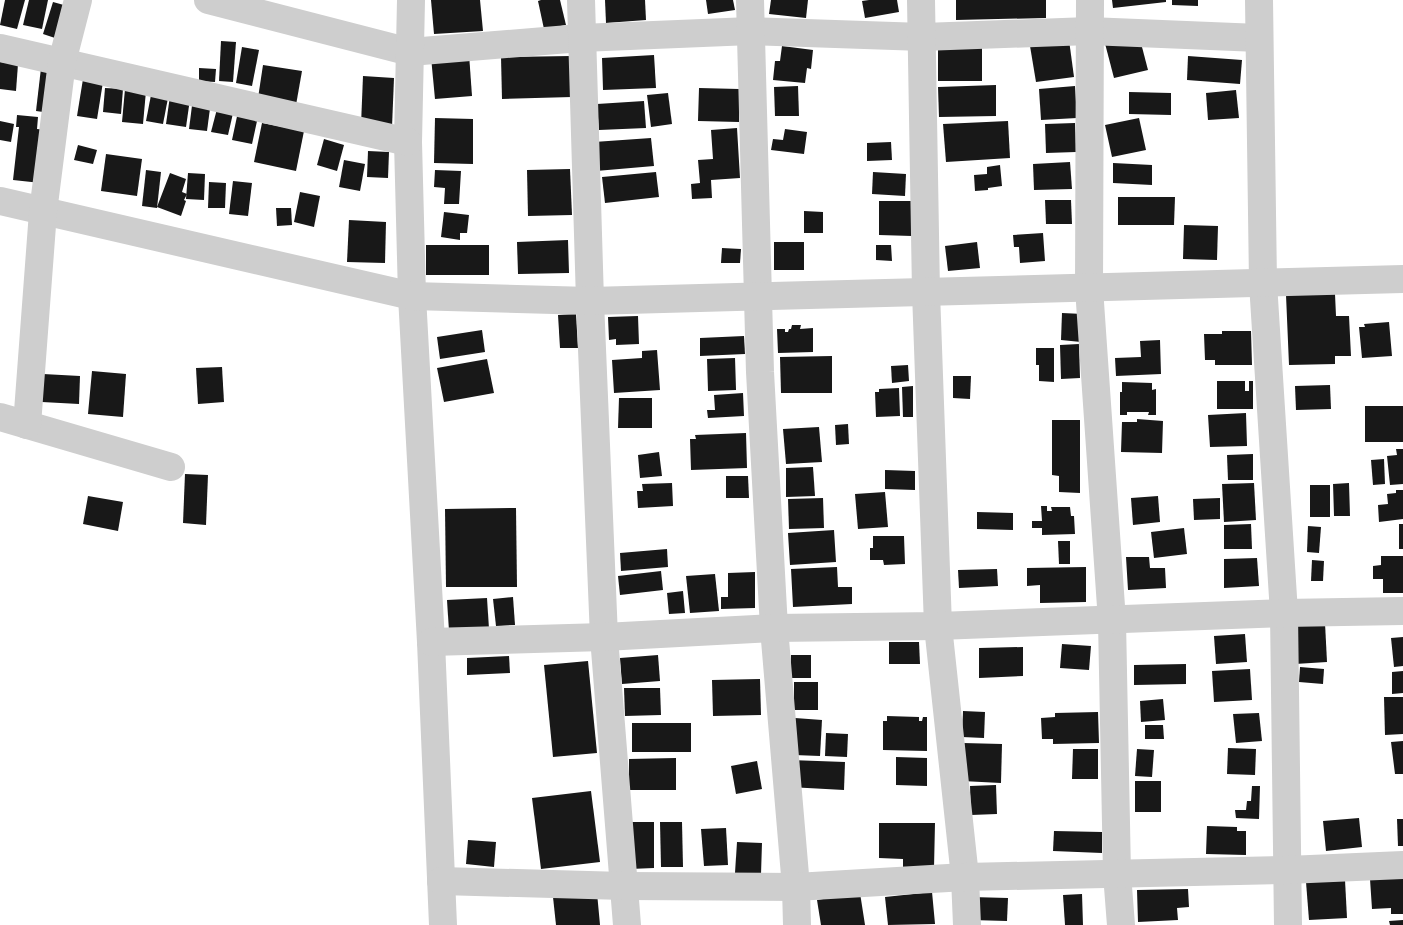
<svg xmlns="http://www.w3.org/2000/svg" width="1403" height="925" font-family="'Open Sans',sans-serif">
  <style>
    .building { fill: #181818 }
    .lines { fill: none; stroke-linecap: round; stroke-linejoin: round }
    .minor { stroke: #cecece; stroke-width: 28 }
  </style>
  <rect width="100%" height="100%" fill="#fff"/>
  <g class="building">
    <path d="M5,0H25L17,29L0,25Z"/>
    <path d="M29,0H48L42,29L23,25Z"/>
    <path d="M431,0H480L483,31L434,34Z"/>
    <path d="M541,0H560L566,25L544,29L538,1Z"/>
    <path d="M605,0H645L646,20L606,23Z"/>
    <path d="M706,0H733L735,10L708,14Z"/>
    <path d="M771,0H808L806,18L769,14Z"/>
    <path d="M869,0H897L899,12L865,18L862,1Z"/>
    <path d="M956,0H1046V18L956,20Z"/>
    <path d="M1112,0H1166V2L1113,8Z"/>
    <path d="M1172,0H1198V6L1172,5Z"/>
    <path d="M53,2L71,7L61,40L43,34Z"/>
    <path d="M1136,24L1148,70L1114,78L1102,32Z"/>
    <path d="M1069,40L1074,77L1036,82L1030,46Z"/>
    <path d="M221,41L236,42L233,82L219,81Z"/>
    <rect x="938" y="41" width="44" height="40"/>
    <path d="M782,46L813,50L811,69L807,68L805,83L773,80L775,61H780Z"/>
    <path d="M242,47L259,50L252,86L236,83Z"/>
    <path d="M469,54L472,96L435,99L431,57Z"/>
    <path d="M654,55L656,88L603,90L602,58Z"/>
    <path d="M571,56L572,97L502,99L501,57Z"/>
    <path d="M1188,56L1242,60L1240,84L1187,80Z"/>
    <path d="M0,62L18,64L16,91L0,89Z"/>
    <path d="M263,65L302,71L296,105L258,98Z"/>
    <path d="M41,68L64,71L58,114L36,111Z"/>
    <path d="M199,68L216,69L215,82L199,81Z"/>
    <path d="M363,76L394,78L392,127L361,125Z"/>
    <path d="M83,79L103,82L97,119L77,116Z"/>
    <path d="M996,85V116L939,117L938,87Z"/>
    <path d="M798,86L799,116H775L774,87Z"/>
    <path d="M1075,86L1077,118L1041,120L1039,89Z"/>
    <path d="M105,88L123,89L121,114L103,112Z"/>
    <path d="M699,88L739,89V122L698,121Z"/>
    <path d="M125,89L146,91L143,124L122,122Z"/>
    <path d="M1236,90L1239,118L1208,120L1206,93Z"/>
    <path d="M1129,92L1171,93V115L1129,114Z"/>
    <path d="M668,93L672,124L651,127L647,95Z"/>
    <path d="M151,95L168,98L163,124L146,121Z"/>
    <path d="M170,96L190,99L186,127L166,124Z"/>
    <path d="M193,98L211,101L207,131L189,129Z"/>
    <path d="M644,101L646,128L599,130L597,104Z"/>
    <path d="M218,105L234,109L228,135L211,132Z"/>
    <path d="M239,107L259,112L252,144L232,140Z"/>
    <path d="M17,115L38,117L37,129L56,131L50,184L13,180L19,127H16Z"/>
    <path d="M435,118L473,119V164L434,163Z"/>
    <path d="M1139,118L1146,150L1112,157L1105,125Z"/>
    <path d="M0,121L14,124L11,142L0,140Z"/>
    <path d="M1008,121L1010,158L946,162L943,124Z"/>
    <path d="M262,123L304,131L296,171L254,162Z"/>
    <path d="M1075,123L1076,152L1046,153L1045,124Z"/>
    <path d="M737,128L740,178L711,180L712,198L692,199L691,184L700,183L698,160L713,159L711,130Z"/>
    <path d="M785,129L807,132L804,154L771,150L773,139L783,140Z"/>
    <path d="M651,138L654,166L596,171L594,142Z"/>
    <path d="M324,139L344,145L337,171L317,165Z"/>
    <path d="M891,142L892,160L867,161V143Z"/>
    <path d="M78,145L97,150L93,164L74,160Z"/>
    <path d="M368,151L389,152L388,178L367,177Z"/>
    <path d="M106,154L142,159L137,196L101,191Z"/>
    <path d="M344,160L365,164L360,191L339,187Z"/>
    <path d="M1070,162L1072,189L1034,190L1033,164Z"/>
    <path d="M1113,163L1152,165V185L1113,183Z"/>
    <path d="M1000,165L1002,186L988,188V190L975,191L974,175L987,174V167Z"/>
    <path d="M570,169L572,215L528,216L527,170Z"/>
    <path d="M146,170L161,172L157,208L142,206Z"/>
    <path d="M435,170L461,171L459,204H444L445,188L434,187Z"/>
    <path d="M656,172L659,197L605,203L602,177Z"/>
    <path d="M873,172L906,174L905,196L872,194Z"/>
    <path d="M170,173L186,179L182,192L187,194L184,200L186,201L181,216L157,207Z"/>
    <path d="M188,173L205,174L204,200L186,199Z"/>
    <path d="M233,181L252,183L248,216L229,214Z"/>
    <path d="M209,182L226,183L225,208H208Z"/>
    <path d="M300,192L320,196L314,227L294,222Z"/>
    <path d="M1118,197H1175L1174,225H1118Z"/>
    <path d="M1045,200H1071L1072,224H1046Z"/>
    <path d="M879,201H913L912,236L879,235Z"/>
    <path d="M276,208H291L292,225L277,226Z"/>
    <path d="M804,211L823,212V233H804Z"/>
    <path d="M444,212L469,215L467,233H460V240L441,237Z"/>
    <path d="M349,220L386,222L385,263L347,262Z"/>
    <path d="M1184,225L1218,226L1217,260L1183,259Z"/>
    <path d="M1043,233L1045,261L1020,263L1019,247H1014L1013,235Z"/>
    <path d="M568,240L569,273L518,274L517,242Z"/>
    <rect x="774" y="242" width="30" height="28"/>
    <path d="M977,242L980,268L948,271L945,246Z"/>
    <rect x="426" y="245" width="63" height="30"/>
    <path d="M876,245H891L892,261L876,260Z"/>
    <path d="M722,248L741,249L740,263H721Z"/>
    <path d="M1335,294L1336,316H1349L1351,356H1335V364L1289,365L1286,295Z"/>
    <path d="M1062,313L1083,314L1081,342L1061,340Z"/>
    <path d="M576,314L578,348H560L558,315Z"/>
    <path d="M638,316L639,344L616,345V339L609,340L608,317Z"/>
    <path d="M1389,322L1392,356L1362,358L1359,327H1365L1364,324Z"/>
    <path d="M792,325H801L800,329L813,328V352L778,353L777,329H785V332H788L789,329H791Z"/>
    <path d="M482,330L485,352L440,359L437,337Z"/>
    <path d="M1222,331H1251L1252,365H1215V360H1205L1204,334H1222Z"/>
    <path d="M744,336L745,354L700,356V338Z"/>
    <path d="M1160,340L1161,374L1116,376L1115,358L1141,357L1140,341Z"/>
    <path d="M1079,344L1080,378L1061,379L1060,345Z"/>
    <path d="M1036,348H1054V382L1039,381V365H1036Z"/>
    <path d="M657,350L660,390L614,393L612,360L642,358V351Z"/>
    <path d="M832,356V393H781L780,357Z"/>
    <path d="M735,358L736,390L708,391L707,359Z"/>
    <path d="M487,359L494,393L444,402L437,368Z"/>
    <path d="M908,365L909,381L892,383L891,366Z"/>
    <path d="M222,367L224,402L198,404L196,368Z"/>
    <path d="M92,371L126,374L123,417L88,414Z"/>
    <path d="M43,374L80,376L79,404L42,402Z"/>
    <path d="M953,376H971L970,399L953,398Z"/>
    <path d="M1217,381H1245V391H1249V381H1253V409H1217Z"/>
    <path d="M1122,382L1152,383V390L1156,389V415H1148L1149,412H1127V415H1120V392H1122Z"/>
    <path d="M1330,385L1331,409L1296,410L1295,386Z"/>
    <path d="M913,386V417H903L902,387Z"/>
    <path d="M899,388L900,416L876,417L875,392H879V389Z"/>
    <path d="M743,393L744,416L708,418L707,410H715L714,395Z"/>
    <path d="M619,398H652V428H618Z"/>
    <rect x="1365" y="406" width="38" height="36"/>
    <path d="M1246,413L1247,446L1210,447L1208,415Z"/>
    <path d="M1137,419L1163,421L1162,453L1121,452L1122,422H1137Z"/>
    <path d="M1052,420H1080V493L1059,492V476L1052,475Z"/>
    <path d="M848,424L849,444L836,445L835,425Z"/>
    <path d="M819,427L822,462L786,464L783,429Z"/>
    <path d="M746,433L747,468L691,470L690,439H696L695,435Z"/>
    <path d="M1396,449H1403V484L1390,485L1387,456L1397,455Z"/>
    <path d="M659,452L662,476L640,478L638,455Z"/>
    <path d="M1253,454V480H1228L1227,455Z"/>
    <path d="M1384,459L1385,484L1373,485L1371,460Z"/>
    <path d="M813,467L815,496L786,497V468Z"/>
    <path d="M885,470L915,471V490L885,489Z"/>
    <path d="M185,474L208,475L206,525L183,523Z"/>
    <path d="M726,476H748L749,498H726Z"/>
    <path d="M672,483L673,506L638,508L637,491H643L642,484Z"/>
    <path d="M1254,483L1256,520L1224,522L1222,484Z"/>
    <path d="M1349,483L1350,516H1334L1333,484Z"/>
    <rect x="1310" y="485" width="20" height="32"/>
    <path d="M1396,490H1403V519L1379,522L1378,505L1388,504L1387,494L1396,493Z"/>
    <path d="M885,492L888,527L858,529L855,494Z"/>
    <path d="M88,496L123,502L118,531L83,524Z"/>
    <path d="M1158,496L1160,522L1133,525L1131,498Z"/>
    <path d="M823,498L824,528L789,529L788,499Z"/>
    <path d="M1220,498V519L1194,520L1193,499Z"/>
    <path d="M1041,506H1047V511H1052L1051,507H1070L1071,516H1074L1075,534L1042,535V528H1032V521H1042Z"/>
    <path d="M516,508L517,587H446L445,509Z"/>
    <path d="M977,512L1013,513V530L977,529Z"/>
    <path d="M1251,524L1252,549H1224V525Z"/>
    <rect x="1399" y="524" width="4" height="25"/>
    <path d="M1308,526L1321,527L1319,553L1307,552Z"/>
    <path d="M1184,528L1187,554L1154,558L1151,532Z"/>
    <path d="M834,530L836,562L790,565L788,533Z"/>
    <path d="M873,536H904L905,564L884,565L883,560H870V548H873Z"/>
    <path d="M1058,541H1070V564H1059Z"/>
    <path d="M667,549L668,567L621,571L620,553Z"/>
    <path d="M1381,556H1403V593H1383V579H1373V566L1381,565Z"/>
    <path d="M1126,557H1149L1150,568H1165L1166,588L1128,590Z"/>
    <path d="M1257,558L1259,586L1224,588V559Z"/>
    <path d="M1312,560L1324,561L1323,581H1311Z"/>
    <path d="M837,567L838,587H852V604L793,607L791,569Z"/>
    <path d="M1086,567V602L1040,603V585L1027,586V568Z"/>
    <path d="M997,569L998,586L959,588L958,570Z"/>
    <path d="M661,571L663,590L620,595L618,576Z"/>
    <path d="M755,572V608L721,609V597H728V573Z"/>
    <path d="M715,574L719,611L690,613L686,576Z"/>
    <path d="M683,591L685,613L669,614L667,593Z"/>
    <path d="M513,597L515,625L496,626L493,599Z"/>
    <path d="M487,598L489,629L449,631L447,600Z"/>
    <path d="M1325,623L1327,662L1295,664L1292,625Z"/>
    <path d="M1245,634L1247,662L1216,664L1214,636Z"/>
    <path d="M1403,637V666L1394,667L1391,638Z"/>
    <path d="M889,642H919L920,664H889Z"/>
    <path d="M1062,644L1091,646L1089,670L1060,668Z"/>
    <path d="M1023,647V676L979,678V648Z"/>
    <path d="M658,655L660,681L622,684L620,658Z"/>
    <path d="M791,655H811V678H790Z"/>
    <path d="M509,656L510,673L467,675V658Z"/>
    <path d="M588,661L597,753L553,757L544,665Z"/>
    <path d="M1186,664V684L1134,685V665Z"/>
    <path d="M1300,667L1324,669L1323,684L1299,682Z"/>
    <path d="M1250,669L1252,700L1214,702L1212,671Z"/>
    <path d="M1403,671V693L1392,694V672Z"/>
    <path d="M760,679L761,715L713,716L712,680Z"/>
    <rect x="794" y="682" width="24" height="28"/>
    <path d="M624,688H660L661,715L625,716Z"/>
    <path d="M1384,697H1403V734L1385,735Z"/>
    <path d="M1163,699L1165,720L1141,722L1140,701Z"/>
    <path d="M963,711L985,712L984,738L962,737Z"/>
    <path d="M1098,712L1099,743L1053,744V739H1042L1041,718L1055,717V713Z"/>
    <path d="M1259,713L1262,741L1236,743L1233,714Z"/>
    <path d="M887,716L919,717V721H922L923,717H927V751L883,750V721H887Z"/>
    <path d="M795,718L822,720L820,756L794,755Z"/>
    <rect x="632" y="723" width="59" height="29"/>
    <path d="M1145,725H1163L1164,739H1145Z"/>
    <path d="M826,733L848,734L847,757L825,756Z"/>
    <path d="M1403,741V774H1395L1391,742Z"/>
    <path d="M963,743L1002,744L1001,783L962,781Z"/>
    <path d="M1228,748L1256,749L1255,775L1227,774Z"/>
    <path d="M1073,749H1098V779H1072Z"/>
    <path d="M1137,749L1154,750L1152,777L1135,776Z"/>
    <path d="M896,757L927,758V786L896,785Z"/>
    <path d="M676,758V790H629V759Z"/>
    <path d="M790,760L845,762L844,790L789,787Z"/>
    <path d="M757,761L762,789L736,794L731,766Z"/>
    <rect x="1135" y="781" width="26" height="31"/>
    <path d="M996,785L997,814L971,815L970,786Z"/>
    <path d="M1252,786H1260L1259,819L1236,818L1235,810H1246L1247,801H1251Z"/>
    <path d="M591,791L600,862L541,869L532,798Z"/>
    <path d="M1359,818L1362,847L1326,851L1323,821Z"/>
    <path d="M1397,819H1403V846H1398Z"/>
    <path d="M629,822H654V868L630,869Z"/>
    <path d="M660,822H682L683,867H661Z"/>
    <path d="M879,823H935L934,868L903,867V859L879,858Z"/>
    <path d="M1207,826L1237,827V831H1246V855L1206,854Z"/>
    <path d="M726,828L728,865L704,866L701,829Z"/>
    <path d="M1054,831L1102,832V853L1053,851Z"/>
    <path d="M468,840L496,842L494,867L466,864Z"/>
    <path d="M737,842L762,843L761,874L735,873Z"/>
    <path d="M1403,878V914H1391V908L1372,909L1370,879Z"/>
    <path d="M1345,880L1347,918L1309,920L1306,882Z"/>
    <path d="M1188,889L1189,907L1177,908L1178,920L1138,922L1137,890Z"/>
    <path d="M932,892L935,924L888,925L885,897Z"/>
    <path d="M597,893L600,925H556L553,897Z"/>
    <path d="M860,893L865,925H821L817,900Z"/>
    <path d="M1082,894L1083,925H1065L1063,895Z"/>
    <path d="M971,897L1008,898L1007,921L971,920Z"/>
    <path d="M1403,920V925H1390L1389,921Z"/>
  </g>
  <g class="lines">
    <g class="minor">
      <path d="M208,0L410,52L581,38L751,31L923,37L1089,31L1259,38"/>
      <path d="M411,0L408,142L412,296L431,642L443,925"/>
      <path d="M581,0L590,301L604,637L627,925"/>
      <path d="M750,0L760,372L774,628L796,887L797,925"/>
      <path d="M921,0L926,292L938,626L965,877L967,925"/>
      <path d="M1090,0L1089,288L1112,621L1117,874L1121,925"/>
      <path d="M1259,0L1263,283L1284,613L1288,925"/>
      <path d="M0,48L408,142"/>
      <path d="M0,201L412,296L590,301L1403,279"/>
      <path d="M0,417L171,467"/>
      <path d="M27,425L43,212L62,62L78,0"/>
      <path d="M431,642L604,637L774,628L938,626L1284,613L1403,611"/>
      <path d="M441,881L624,886L796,887L965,877L1287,870L1403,865"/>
    </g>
  </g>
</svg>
